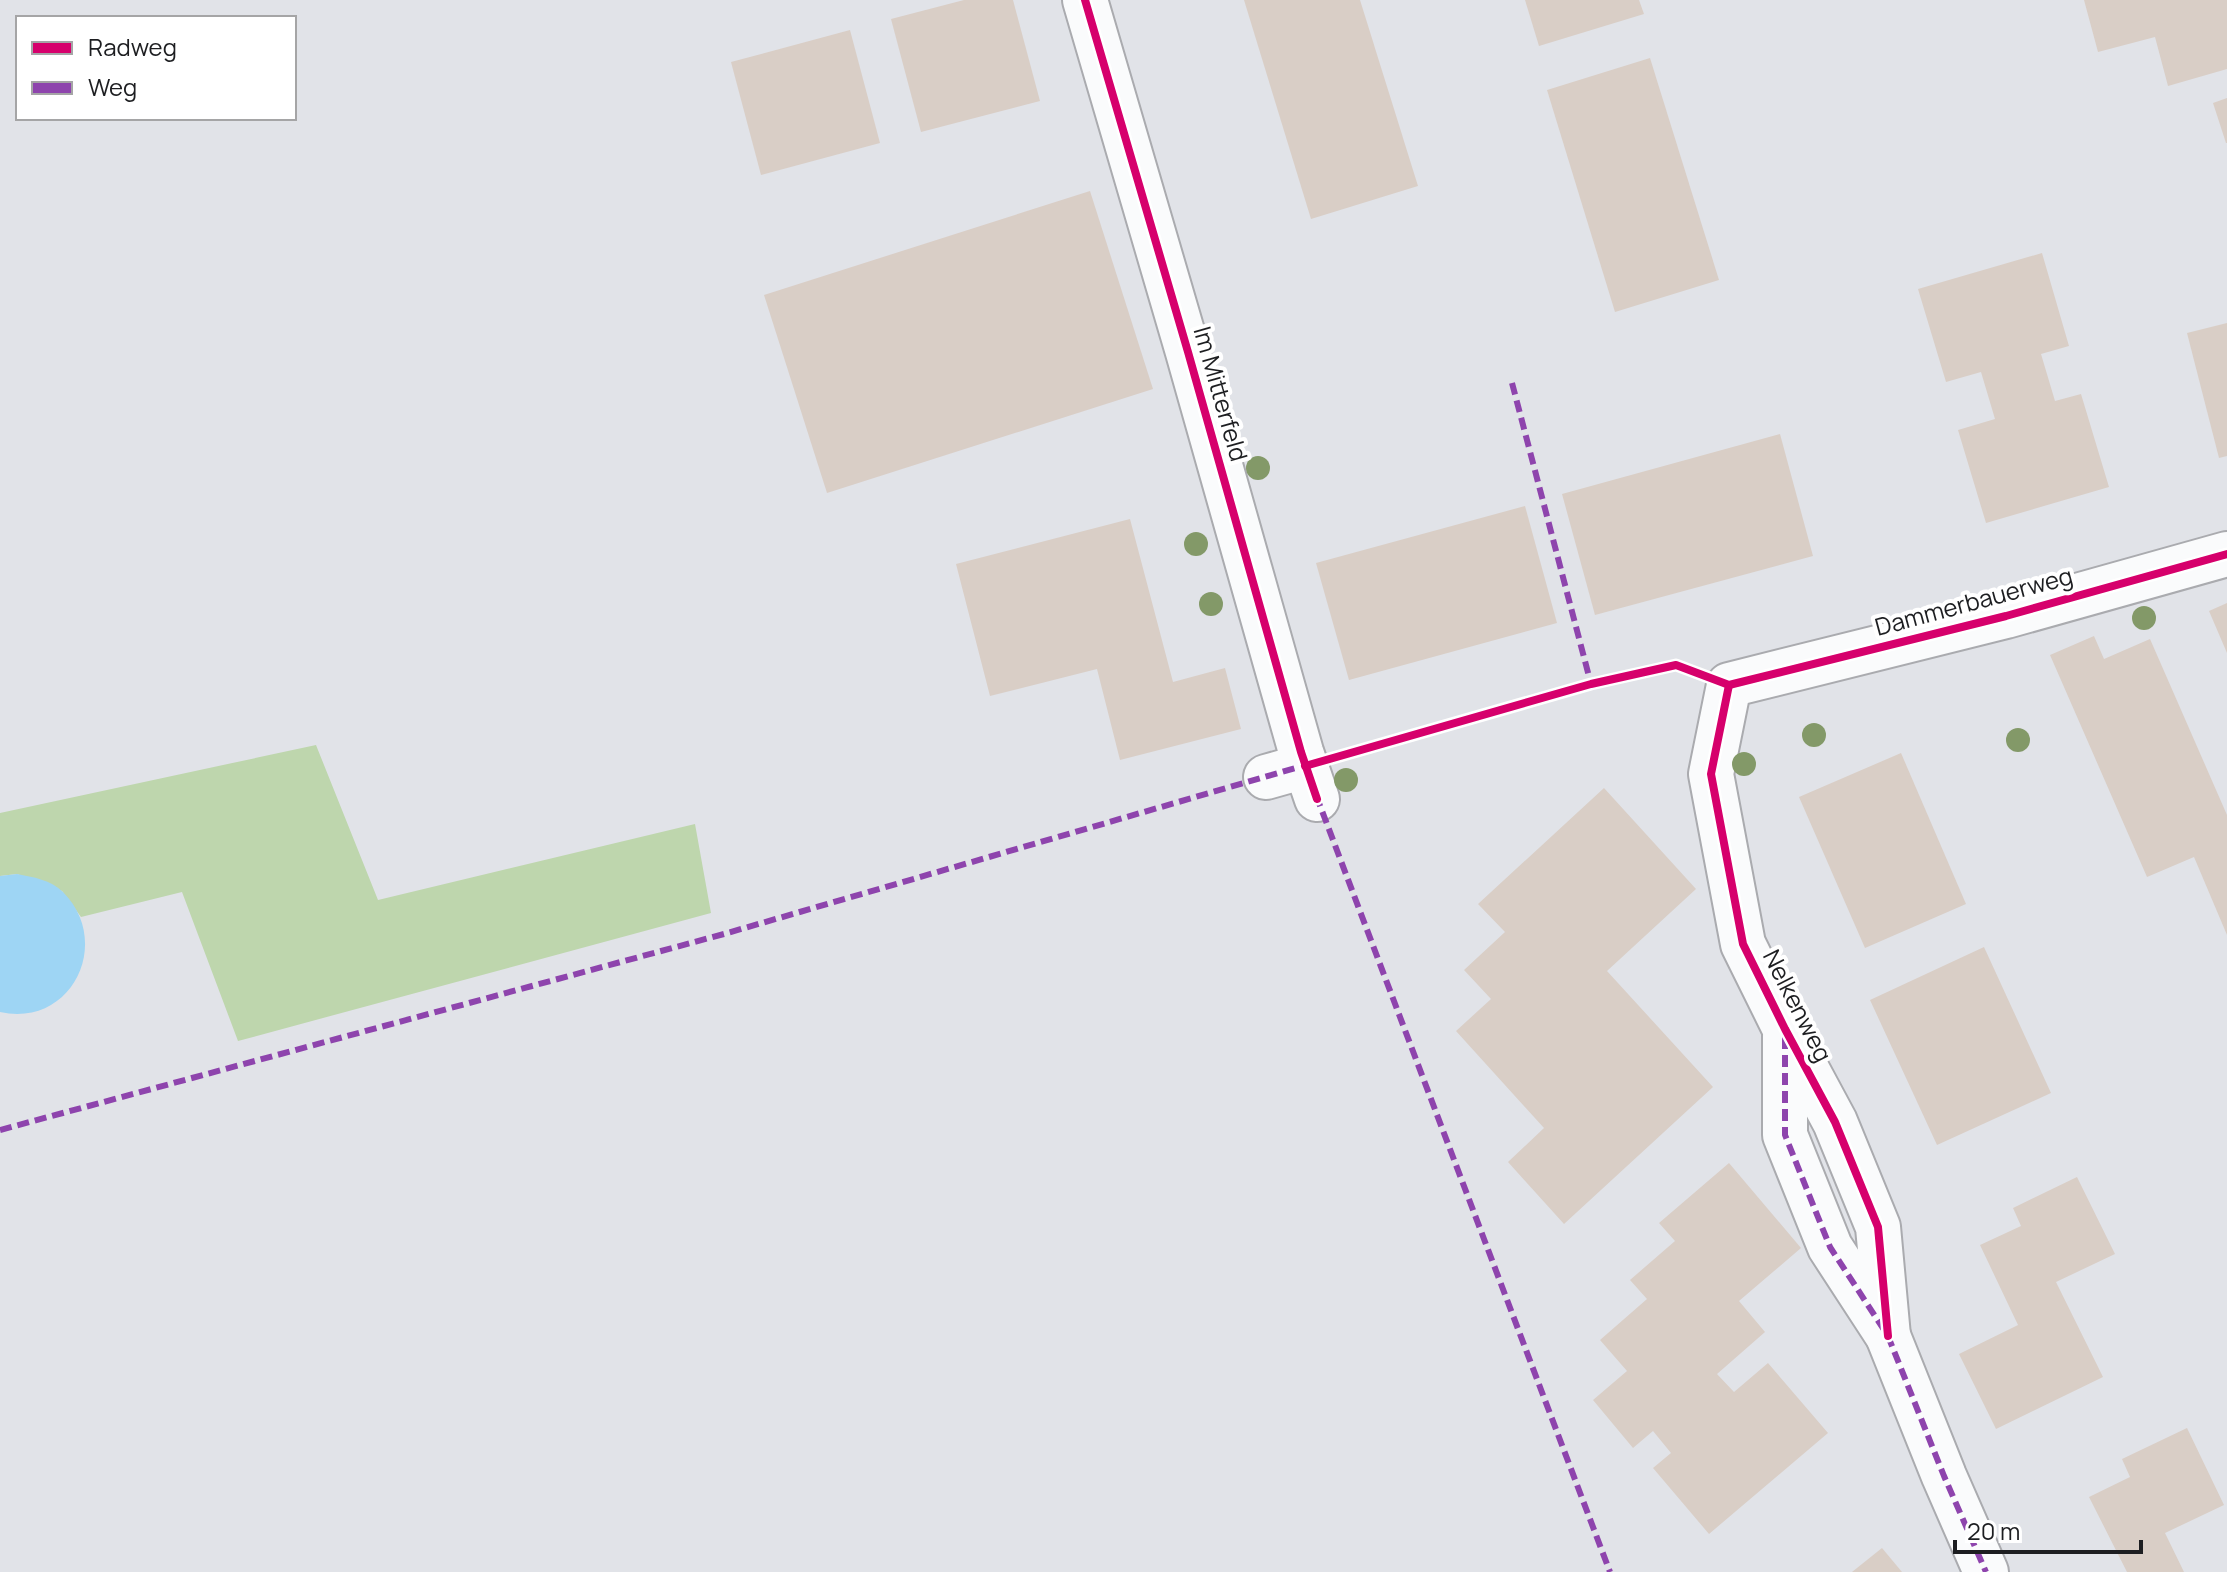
<svg xmlns="http://www.w3.org/2000/svg" width="2227" height="1572" font-family="Manrope,sans-serif">
  <style>
    .green { fill: #bed6ad }
    .water { fill: #9ed5f4 }
    .building { fill: #d9cec6 }
    .lines { fill: none; stroke-linecap: round; stroke-linejoin: round }
    .minor-casing { stroke: #aaabaf; stroke-width: 48 }
    .minor { stroke: #fafbfc; stroke-width: 44 }
    .quiet { stroke: #8e44ad; stroke-width: 6; stroke-dasharray: 12 6; stroke-linecap: butt }
    .cycleway-casing { stroke: #fff; stroke-width: 13 }
    .cycleway { stroke: #d6006c; stroke-width: 8 }
    .tree { fill: #839968 }
    .labels { text-anchor: middle; stroke-width: 8; stroke-linejoin: round; paint-order: stroke }
    .street-label { font-size: 24px; fill: #1d1e21; stroke: #fff }
  </style>
  <rect width="100%" height="100%" fill="#e1e3e8"/>
  <path class="green" d="M316,745L378,900L695,824L711,913L238,1041L182,892L81,917L62,891L17,874L0,876V813Z"/>
  <path class="water" d="M17,874C33,877 51,880 63,892C113,942 72,1028 0,1012V876Z"/>
  <g class="building">
    <path d="M964,0H1013L1040,101L921,132L891,19Z"/>
    <path d="M1244,0H1360L1418,186L1311,219Z"/>
    <path d="M1525,0H1639L1644,14L1539,46Z"/>
    <path d="M2084,0H2227V69L2168,86L2155,37L2098,52Z"/>
    <path d="M850,30L880,143L761,175L731,62Z"/>
    <path d="M1650,58L1719,280L1615,312L1547,90Z"/>
    <path d="M2227,98V143H2226L2213,103Z"/>
    <path d="M1090,191L1153,389L827,493L764,295Z"/>
    <path d="M2042,253L2069,346L2041,354L2055,401L2081,394L2109,487L1986,523L1958,430L1995,419L1981,372L1946,382L1918,289Z"/>
    <path d="M2227,323V456L2219,458L2187,333Z"/>
    <path d="M1780,434L1813,556L1595,615L1562,494Z"/>
    <path d="M1525,506L1557,623L1349,680L1316,563Z"/>
    <path d="M1130,519L1173,682L1225,668L1241,729L1120,760L1097,669L990,696L956,564Z"/>
    <path d="M2227,603V653L2209,611Z"/>
    <path d="M2094,636L2104,659L2150,639L2227,815V935L2194,857L2147,877L2050,655Z"/>
    <path d="M1901,753L1966,904L1865,948L1799,797Z"/>
    <path d="M1604,788L1696,889L1607,971L1713,1087L1564,1224L1508,1162L1544,1128L1456,1031L1491,999L1464,970L1505,932L1478,904Z"/>
    <path d="M1984,947L2051,1093L1937,1145L1870,1000Z"/>
    <path d="M1729,1163L1801,1248L1739,1301L1765,1332L1717,1374L1734,1392L1768,1363L1828,1433L1709,1534L1653,1468L1671,1453L1653,1431L1633,1448L1593,1400L1627,1371L1600,1340L1647,1299L1630,1280L1675,1241L1659,1223Z"/>
    <path d="M2077,1177L2115,1254L2056,1282L2103,1377L1996,1429L1959,1354L2018,1325L1980,1245L2021,1226L2013,1208Z"/>
    <path d="M2187,1428L2224,1505L2165,1533L2184,1572H2127L2089,1497L2130,1477L2122,1459Z"/>
    <path d="M1882,1548L1902,1572H1852Z"/>
  </g>
  <g class="lines">
    <defs>
      <g id="minor">
        <path d="M1085,0L1188,352L1301,752L1317,799"/>
        <path d="M1266,777L1305,766"/>
        <path d="M1785,1036V1135L1830,1247L1888,1336L1944,1476L1986,1572"/>
        <path d="M1888,1336L1878,1227L1835,1122L1785,1029L1743,944L1711,774L1729,685L2006,616L2227,554"/>
      </g>
    </defs>
    <use href="#minor" class="minor-casing"/>
    <use href="#minor" class="minor"/>
    <g class="quiet">
      <path d="M1512,383L1591,684"/>
      <path d="M1316,795L1610,1572"/>
      <path d="M1785,1037V1135L1830,1247L1888,1336L1944,1476L1986,1572"/>
      <path d="M0,1130L724,934L1309,764"/>
    </g>
    <defs>
      <g id="cycleway">
        <path d="M1085,0L1188,352L1301,752L1317,799"/>
        <path d="M1729,685L1711,774L1743,944L1785,1029L1835,1122L1878,1227L1888,1336"/>
        <path d="M1305,766L1591,684L1676,665L1729,685L2006,616L2227,554"/>
      </g>
    </defs>
    <use href="#cycleway" class="cycleway-casing"/>
    <use href="#cycleway" class="cycleway"/>
  </g>
  <g class="tree">
    <circle cx="1258" cy="468" r="12"/>
    <circle cx="1196" cy="544" r="12"/>
    <circle cx="1211" cy="604" r="12"/>
    <circle cx="2144" cy="618" r="12"/>
    <circle cx="1814" cy="735" r="12"/>
    <circle cx="2018" cy="740" r="12"/>
    <circle cx="1744" cy="764" r="12"/>
    <circle cx="1346" cy="780" r="12"/>
  </g>
  <g class="labels">
    <g class="street-label">
      <text transform="translate(1220 394) rotate(74)" y="8">Im Mitterfeld</text>
      <text transform="translate(1974 602) rotate(-15)" y="8">Dammerbauerweg</text>
      <text transform="translate(1797 1006) rotate(63)" y="8">Nelkenweg</text>
    </g>
  </g>
  <rect x="16" y="16" width="280" height="104" fill="#ffffff" stroke="#a5a5a6" stroke-width="2"/>
  <rect x="32" y="42" width="40" height="12" fill="#d6006c" stroke="#a5a5a6" stroke-width="2"/>
  <text x="88" y="56" font-size="24" fill="#1d1e21">Radweg</text>
  <rect x="32" y="82" width="40" height="12" fill="#8e44ad" stroke="#a5a5a6" stroke-width="2"/>
  <text x="88" y="96" font-size="24" fill="#1d1e21">Weg</text>
  <path d="M1955 1540v12h186v-12" fill="none" stroke="#1d1e21" stroke-width="4"/>
  <text x="1967" y="1540" font-size="24" fill="#1d1e21" stroke="#ffffff" stroke-width="6" paint-order="stroke">20 m</text>
</svg>
